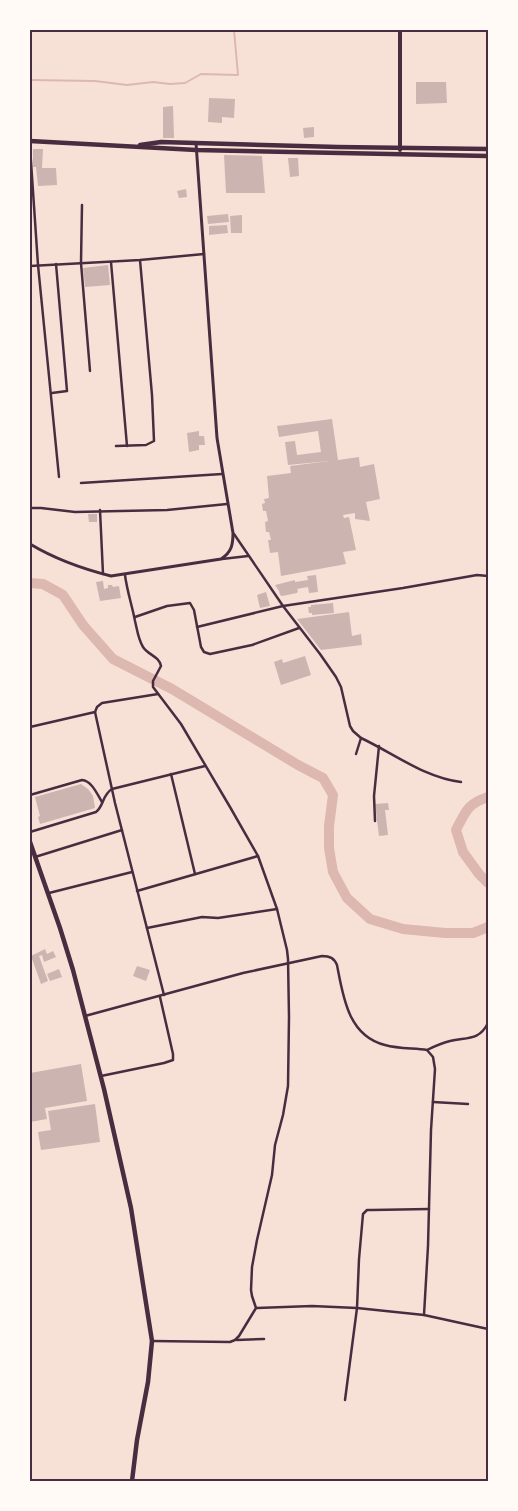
<svg xmlns="http://www.w3.org/2000/svg" width="518" height="1511" font-family="Overpass,sans-serif">
  <style>
    .lines { fill: none; stroke-linecap: round; stroke-linejoin: round }
    .stream { stroke: #dcb8b0; stroke-width: 2 }
    .river { stroke: #dcb8b0; stroke-width: 10 }
    .building { fill: #ccb4b1 }
    .minor { stroke: #4a2c40; stroke-width: 2.5 }
    .tertiary { stroke: #4a2c40; stroke-width: 3 }
    .secondary { stroke: #4a2c40; stroke-width: 4 }
    .trunk { stroke: #4a2c40; stroke-width: 4.5 }
    .neatline { fill: none; stroke: #4a2c40; stroke-width: 2 }
  </style>
  <rect width="100%" height="100%" fill="#f7e1d7"/>
  <g class="lines">
    <path class="stream" d="M30,80L95,81L127,85L153,82L170,84L185,83L201,74L238,75L234,30"/>
    <g class="river">
      <path d="M30,583L43,584L63,595L83,625L113,659L172,689L298,765L323,778L333,795L329,826V848L333,872L347,898L370,919L403,929L445,933H473L488,927"/>
      <path d="M488,797C467,804 466,811 456,830L463,852L479,874L488,883"/>
    </g>
  </g>
  <g class="building">
    <path d="M416,82H446L447,103L416,104Z"/>
    <path d="M209,98L235,99L234,118L222,117V123L208,122Z"/>
    <path d="M173,106L174,138H163V107Z"/>
    <path d="M314,127V137L304,138L303,128Z"/>
    <path d="M33,149H43L42,168H56L57,185L38,186L36,167H33Z"/>
    <path d="M224,155L262,156L265,193H226Z"/>
    <path d="M288,158H298L299,176L290,177Z"/>
    <path d="M186,189L187,197L179,198L177,191Z"/>
    <path d="M228,214L229,222L208,224L207,216Z"/>
    <path d="M242,215V233H231L230,216Z"/>
    <path d="M227,225L228,233L209,235V226Z"/>
    <path d="M108,265L110,285L85,287L83,268Z"/>
    <path d="M332,419L338,460L359,457L360,467L374,464L380,499L366,502L370,521L355,519V513L343,515L344,518L349,517L356,550L343,552L346,564L281,576L278,552L270,553L268,540H271L269,532H266L265,522L268,521L266,511H263L262,504L265,503L264,499L269,498L267,476L291,473L290,466L329,461L288,465L285,442L295,441L297,455L321,452L318,431L279,437L277,426Z"/>
    <path d="M199,431V436H204L205,445H199V450L189,452L187,433Z"/>
    <path d="M88,514H97V522H89Z"/>
    <path d="M316,575L318,592L309,593L308,587L297,589L298,591L297,593L282,596L280,595L279,591L275,585L295,580V582L308,580L307,576Z"/>
    <path d="M103,581L104,589L108,588V585H112L113,587L119,586L121,598L100,601L96,582Z"/>
    <path d="M266,592L270,606L260,608L257,595Z"/>
    <path d="M333,603L334,613L312,615V613H309L308,607H311V605Z"/>
    <path d="M349,612L352,636L361,634L362,645L321,650L297,619Z"/>
    <path d="M305,656L311,675L281,685L274,662L282,659L283,663Z"/>
    <path d="M81,784L88,789L93,796L95,808L40,824L38,817L40,816L35,797Z"/>
    <path d="M388,803L389,810H385L388,835L379,836L375,804Z"/>
    <path d="M45,949L47,954L53,951L56,957L44,962L42,955L39,956L48,981L41,984L31,956Z"/>
    <path d="M137,966L150,970L146,981L133,976Z"/>
    <path d="M59,969L62,977L50,981L47,974Z"/>
    <path d="M81,1064L87,1101L45,1108L47,1119L30,1122V1073Z"/>
    <path d="M95,1104L100,1142L41,1150L38,1132L51,1130L48,1111Z"/>
  </g>
  <g class="lines">
    <g class="minor">
      <path d="M30,147L38,265L59,477"/>
      <path d="M82,205L81,263L90,371"/>
      <path d="M111,262L127,446"/>
      <path d="M30,266L140,260L204,254"/>
      <path d="M52,393L67,391L56,264"/>
      <path d="M116,446L146,445L154,441L152,395L140,260"/>
      <path d="M81,483L222,474"/>
      <path d="M30,508H41L75,512L167,510L227,504"/>
      <path d="M100,510L103,574"/>
      <path d="M234,534L283,606L320,654L336,677L341,687L350,726L353,731L361,738C393,753 425,778 461,782"/>
      <path d="M222,559L248,556"/>
      <path d="M125,575C127,591 132,605 135,621C137,629 138,639 143,647C148,655 159,656 161,666L153,681V687L181,724L230,807L258,856L277,909L287,950L288,959L289,1017L288,1086L283,1115L275,1145L272,1175L257,1240L252,1267L251,1290L252,1296L256,1308L239,1336L235,1340L230,1342L152,1341"/>
      <path d="M135,617L167,606L190,603L194,610L201,647L204,652L210,654L252,645L299,628"/>
      <path d="M197,627L283,606L403,588L477,575L488,576"/>
      <path d="M95,712L115,803L164,995"/>
      <path d="M30,727L95,712L97,707L102,703L158,694"/>
      <path d="M356,754L361,738"/>
      <path d="M171,774L195,874"/>
      <path d="M30,795L82,780C92,781 97,794 102,802"/>
      <path d="M375,821L374,796L379,746"/>
      <path d="M30,832L96,812C104,806 102,795 112,789L205,766"/>
      <path d="M35,857L122,830"/>
      <path d="M137,891L258,856"/>
      <path d="M49,893L132,872"/>
      <path d="M147,928L202,917L218,918L277,909"/>
      <path d="M85,1016L243,973L322,956C330,956 334,958 337,965C343,996 348,1036 385,1045C399,1049 414,1048 427,1050L433,1057L435,1069L431,1130L428,1246L424,1315"/>
      <path d="M427,1050C435,1046 442,1043 450,1041C467,1037 479,1041 488,1023"/>
      <path d="M101,1076L164,1063L173,1060V1054L160,997"/>
      <path d="M433,1102L468,1104"/>
      <path d="M257,1308L312,1306L357,1308L424,1315L488,1329"/>
      <path d="M237,1340L264,1339"/>
      <path d="M345,1400L357,1308L359,1259L363,1214L367,1210H372L429,1209"/>
    </g>
    <path class="tertiary" d="M30,544C55,559 83,569 111,576L221,559C232,552 233,544 233,533L217,438L196,143"/>
    <path class="secondary" d="M400,150V30"/>
    <g class="trunk">
      <path d="M30,141L196,150L488,156"/>
      <path d="M140,145L161,142L338,147L488,149"/>
      <path d="M30,842L60,928L73,970L104,1089L131,1208L152,1341L148,1382L137,1440L132,1481"/>
    </g>
  </g>
  <rect width="518" height="1511" fill="none" stroke="#fffaf5" stroke-width="62"/>
  <rect x="31" y="31" width="456" height="1449" class="neatline"/>
</svg>
